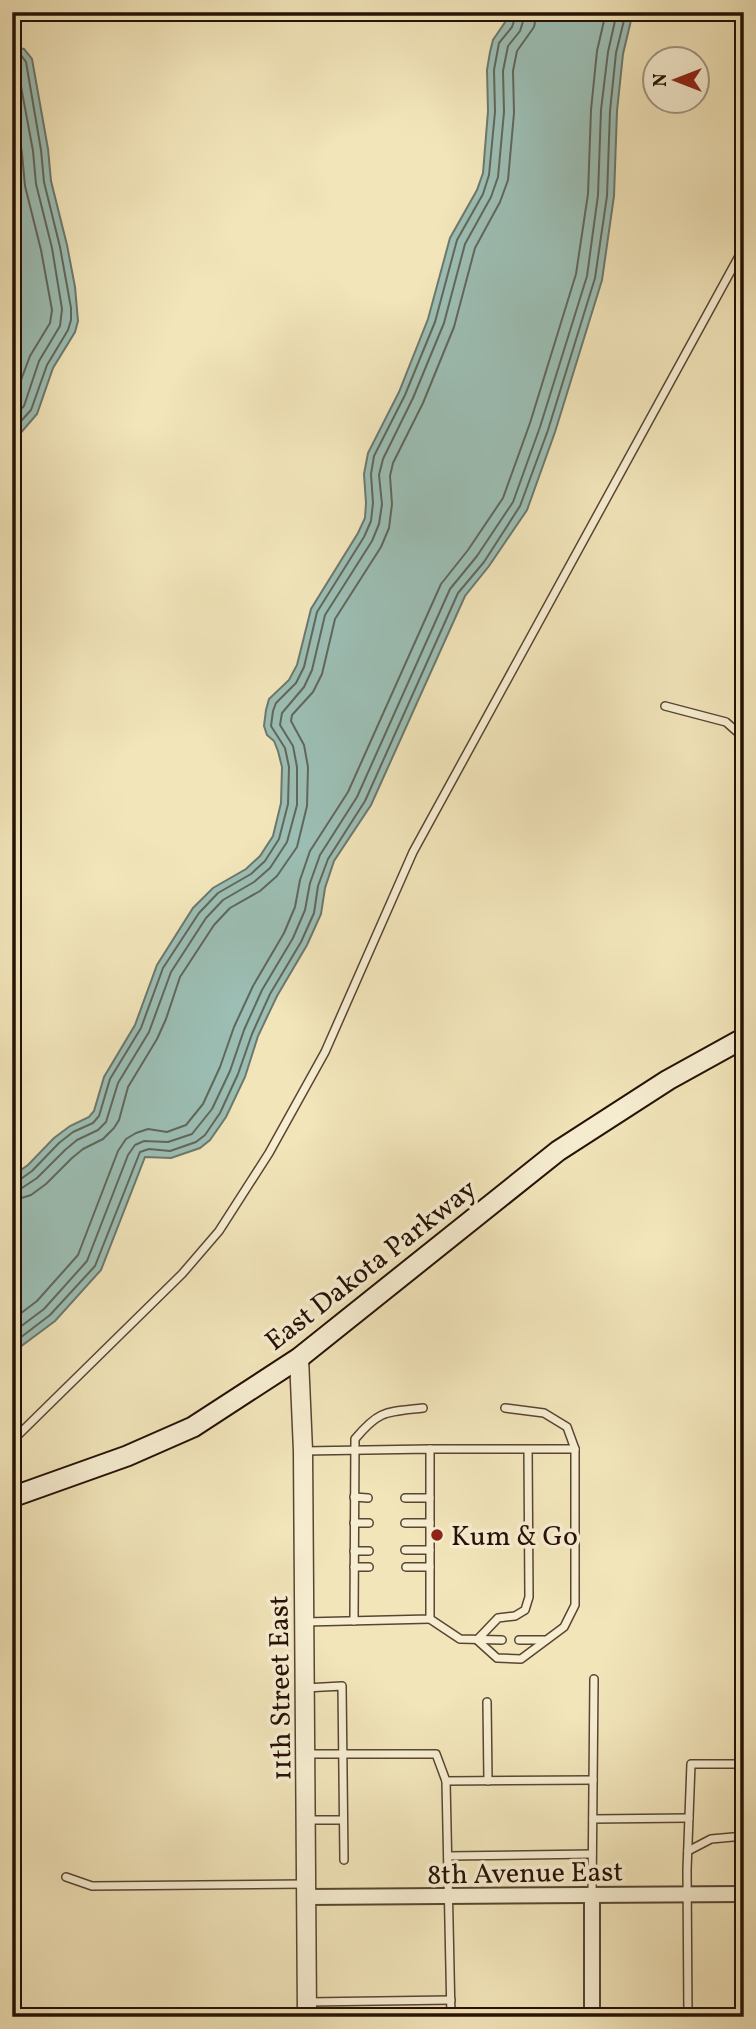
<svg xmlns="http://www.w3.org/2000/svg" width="756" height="2029" font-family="Vollkorn,serif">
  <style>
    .water { fill: #9cbeb4; stroke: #6c786e; stroke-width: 2 }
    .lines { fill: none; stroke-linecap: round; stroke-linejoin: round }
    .shore { stroke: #60675c; stroke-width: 2 }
    .service-casing { stroke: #584532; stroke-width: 10 }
    .minor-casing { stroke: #584532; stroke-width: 18 }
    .tertiary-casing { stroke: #584532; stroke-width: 21 }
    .secondary-casing { stroke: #251005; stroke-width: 23 }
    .service { stroke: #f7eed2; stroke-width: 7 }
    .minor { stroke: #f7eed2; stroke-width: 14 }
    .tertiary { stroke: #f7eed2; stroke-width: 18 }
    .secondary { stroke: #f7eed2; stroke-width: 19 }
    .poi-dot { fill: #8f2418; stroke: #f7eed2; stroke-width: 2.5 }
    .labels { text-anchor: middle; stroke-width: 7; stroke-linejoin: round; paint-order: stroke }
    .street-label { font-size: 28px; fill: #251005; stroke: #f7eed2 }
    .poi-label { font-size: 28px; fill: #251005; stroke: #f7eed2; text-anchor: start }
  </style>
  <rect width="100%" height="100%" fill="#f2e5ba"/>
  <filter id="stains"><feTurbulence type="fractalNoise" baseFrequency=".00286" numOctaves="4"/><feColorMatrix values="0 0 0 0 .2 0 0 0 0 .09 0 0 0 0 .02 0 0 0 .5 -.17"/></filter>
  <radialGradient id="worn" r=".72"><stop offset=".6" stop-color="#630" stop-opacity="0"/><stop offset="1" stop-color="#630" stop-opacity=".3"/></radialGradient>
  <g class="water">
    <path d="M512,12H633L623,54L617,111L614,196L602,280L555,432L527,510L489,566L465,596L371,805L334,861L325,888L321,914L307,945L277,996L258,1036L245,1077L226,1117L210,1140L200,1148L171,1158L145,1157L101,1270L55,1321L12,1353V1176L28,1165L54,1138L70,1126L89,1117L94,1111L104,1077L135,1025L157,965L193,908L213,888L246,869L260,856L273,836L281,803L282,767L278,751L274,741L267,735L264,726L266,710L269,699L289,680L297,665L311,609L358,533L365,518L366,503L364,474L368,453L399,392L428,319L450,238L477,190L483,173L488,111L487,70L490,52L493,40Z"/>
    <path d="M12,47L24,49L32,59L48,149L51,181L67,245L75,287L78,321L75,332L53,368L37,414L12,443Z"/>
  </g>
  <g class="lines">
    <g class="shore">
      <path d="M12,54L21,55L26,62L41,150L44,182L60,247L71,308V320L68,330L47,365L31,410L12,431"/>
      <path d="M12,62L17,65L33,151L36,184L52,248L62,309L60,326L39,361L24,406L12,418"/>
      <path d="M12,99L22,153L25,186L41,250L52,310L50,323L30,356L12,404"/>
      <path d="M12,1181H18L32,1171L59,1143L73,1132L93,1123L99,1116L110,1079L141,1028L163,968L199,913L218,893L251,874L265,861L279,839L288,804L289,767L285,748L271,726L273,711L276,703L296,683L304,667L317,612L364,537L371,521L373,503L371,474L374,456L405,395L435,322L457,240L483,194L489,175L495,112L494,70L499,43L512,27L517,12"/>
      <path d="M12,1190L22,1188L37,1178L65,1150L77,1140L98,1130L106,1122L118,1083L149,1032L171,972L206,918L223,900L254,882L270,868L287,842L297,805V767L293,746L280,725L282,713L304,687L312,670L325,615L372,541L379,524L382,504L379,475L383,459L413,398L444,323L465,244L491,197L498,177L504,112L503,71L508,46L520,31L526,12"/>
      <path d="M12,1201L31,1195L46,1184L72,1158L83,1149L103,1139L114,1128L119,1120L128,1087L157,1039L166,1019L180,977L214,925L230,908L260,891L277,876L297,847L307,806L308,767L304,745L291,721L292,715L313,692L322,674L335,619L381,547L389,528L392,504L390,476L393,463L423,403L454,327L475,248L500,202L508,180L514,113L513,71L517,51L534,27L537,12"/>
      <path d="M12,1320L37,1301L78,1255L118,1151L126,1139L136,1133L148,1129L167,1132L186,1125L203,1104L220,1067L234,1027L253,986L284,933L295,907L300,880L310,851L348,792L441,584L468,550L503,498L530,423L576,274L588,194L591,110L597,51L606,12"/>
      <path d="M12,1333L44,1309L87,1261L128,1155L135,1145L144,1141L168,1142L192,1134L212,1109L230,1071L244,1030L262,990L293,938L305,910L310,883L320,855L357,797L450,589L477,556L513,502L540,427L587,276L598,195L601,110L608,52L617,12"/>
      <path d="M12,1344L50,1315L95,1266L140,1152L149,1149L170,1151L196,1142L205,1135L220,1113L238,1074L252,1034L270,994L301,942L314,913L318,886L328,859L365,801L458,593L484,562L520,506L548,430L595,278L607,196L610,111L616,53L626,12"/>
    </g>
    <defs>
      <g id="service">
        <path d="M665,706L726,722L744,738"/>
        <path d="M505,1408L544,1413L567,1427L575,1449"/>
        <path d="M12,1441L182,1274L219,1231L269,1153L325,1052L413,852L744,247"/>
        <path d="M430,1449H575V1605L564,1627L521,1659L497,1658L477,1640L498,1618L515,1616L525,1610L529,1597L528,1449"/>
        <path d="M303,1451L430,1449V1619L305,1622"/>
        <path d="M354,1497L368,1498"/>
        <path d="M405,1498H430"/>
        <path d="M354,1523H369"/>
        <path d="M405,1523H430"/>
        <path d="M405,1550H430"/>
        <path d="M354,1551H369"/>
        <path d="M354,1567H369"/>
        <path d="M406,1567H430"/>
        <path d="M430,1619L460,1639L502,1640"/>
        <path d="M354,1621L355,1439C379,1410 386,1412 423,1408"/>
        <path d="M519,1640H544"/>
        <path d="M305,1688L342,1686L344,1860"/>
        <path d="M487,1702L488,1781"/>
        <path d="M306,1754H436L446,1781L451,2017"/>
        <path d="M446,1781L593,1780"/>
        <path d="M593,1819L689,1818"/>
        <path d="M307,1820H343"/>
        <path d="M688,1851L711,1839L744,1836"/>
        <path d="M448,1856L592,1854"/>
        <path d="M66,1877L92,1886L306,1884"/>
        <path d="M592,1896L594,1679"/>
        <path d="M308,2002L451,2000"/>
        <path d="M688,2017L687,1870L691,1764H744"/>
      </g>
      <g id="minor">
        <path d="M592,1896V2017"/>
        <path d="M307,1897L744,1894"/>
      </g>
      <path id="tertiary" d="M299,1358L303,1451L307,2017"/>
      <path id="secondary" d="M12,1497L127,1456L193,1427L299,1358L558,1151L668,1080L744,1038"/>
    </defs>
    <use href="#service" class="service-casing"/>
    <use href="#minor" class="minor-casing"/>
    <use href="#tertiary" class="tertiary-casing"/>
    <use href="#secondary" class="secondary-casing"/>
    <use href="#service" class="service"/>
    <use href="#minor" class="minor"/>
    <use href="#tertiary" class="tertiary"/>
    <use href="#secondary" class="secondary"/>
  </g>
  <circle class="poi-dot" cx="437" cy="1535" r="7"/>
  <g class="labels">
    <g class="street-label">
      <text transform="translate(370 1264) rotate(-38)" y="10">East Dakota Parkway</text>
      <text transform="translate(279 1688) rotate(-91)" y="10">11th Street East</text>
      <text transform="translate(525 1872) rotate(-1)" y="10">8th Avenue East</text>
    </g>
    <g class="poi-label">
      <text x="451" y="1545">Kum &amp; Go</text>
    </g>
  </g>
  <rect width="756" height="2029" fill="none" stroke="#f2e5ba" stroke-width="42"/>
  <rect x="14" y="14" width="728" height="2001" fill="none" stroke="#251005" stroke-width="3.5"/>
  <rect x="21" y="21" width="714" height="1987" fill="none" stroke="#251005" stroke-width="2"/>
  <g transform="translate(676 80) rotate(270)"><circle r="33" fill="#f7eed2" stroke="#a39580" stroke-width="2"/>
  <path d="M0-5L12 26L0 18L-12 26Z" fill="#8f2418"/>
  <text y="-10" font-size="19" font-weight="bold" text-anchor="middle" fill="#251005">N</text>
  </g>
  <rect width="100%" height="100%" filter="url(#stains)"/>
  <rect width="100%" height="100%" fill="url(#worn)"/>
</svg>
